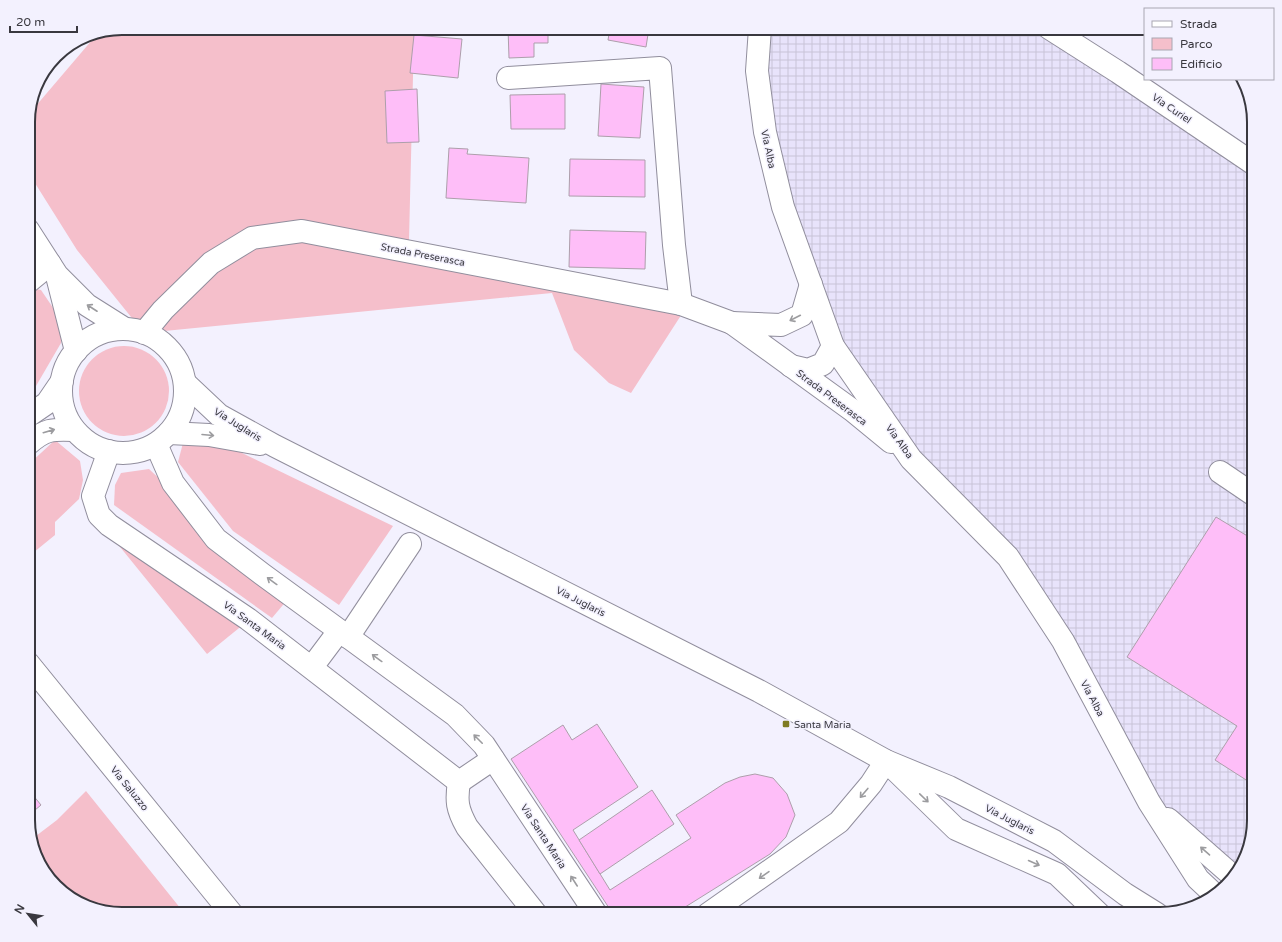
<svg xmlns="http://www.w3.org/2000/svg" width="1282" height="942" font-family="'Varela Round',sans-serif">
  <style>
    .industrial { fill: url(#industrial-grid) }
    .green { fill: #f5bfcb }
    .building { fill: #febef8; stroke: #ad9fab }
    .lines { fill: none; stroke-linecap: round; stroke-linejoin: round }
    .minor-casing { stroke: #918e9d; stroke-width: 24 }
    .tertiary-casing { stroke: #918e9d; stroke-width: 24 }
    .minor { stroke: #fff; stroke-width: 22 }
    .tertiary { stroke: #fff; stroke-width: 22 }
    .oneway { stroke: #9c9c9f }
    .poi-dot { fill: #7f7c22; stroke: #f3f1fe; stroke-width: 1.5 }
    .labels { text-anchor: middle; stroke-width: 3; stroke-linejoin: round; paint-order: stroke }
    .street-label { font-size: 10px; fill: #39383f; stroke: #f3f1fe }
    .poi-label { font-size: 10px; fill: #39383f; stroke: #f3f1fe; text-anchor: start }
    .rim { fill: none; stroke: #39383f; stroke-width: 2 }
  </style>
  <defs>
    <pattern id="industrial-grid" width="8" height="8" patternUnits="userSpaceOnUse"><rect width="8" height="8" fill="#e8e3fb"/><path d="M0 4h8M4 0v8" fill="none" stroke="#c8c4d8"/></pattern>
  </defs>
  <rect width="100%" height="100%" fill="#f3f1fe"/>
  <path class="industrial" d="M761,28H1049L1254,164V820L1235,877L1149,802L1008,557L911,459L833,346L783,207Z"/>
  <g class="green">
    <path d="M122,28H472L414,35L409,240L687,306L631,393L609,383L574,350L552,293L144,333L77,250L28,172L29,114L98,33Z"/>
    <path d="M31,288L41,290L64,324L61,343L36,386L28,393V291Z"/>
    <circle cx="124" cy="391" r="45"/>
    <path d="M55,440L80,461L83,480L79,499L55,522V535L28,557V465Z"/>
    <path d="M215,440L393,526L339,605L233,531L178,462L183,443Z"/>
    <path d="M149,469L288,599L272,618L114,505L115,485L121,473Z"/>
    <path d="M116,542L244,624L207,654Z"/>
    <path d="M86,791L185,914H122L65,895L41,867L32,839L57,820Z"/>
  </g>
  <g class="building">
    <path d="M508,28H548V43H534V57L509,58Z"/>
    <path d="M610,28H649L646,47L608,40Z"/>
    <path d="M414,35L462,39L458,78L410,73Z"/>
    <path d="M601,84L644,87L640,138L598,136Z"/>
    <path d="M417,89L419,142L387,143L385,91Z"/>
    <path d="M565,94V129H511L510,95Z"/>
    <path d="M449,148L468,149L467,154L529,158L526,203L446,198Z"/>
    <path d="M570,159L645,160V197L569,196Z"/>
    <path d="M570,230L646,232L645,269L569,267Z"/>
    <path d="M1216,517L1254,540V785L1215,760L1237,726L1127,657Z"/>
    <path d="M597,724L638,787L573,830L610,890L691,838L676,815L725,783L740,777L755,774L773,778L787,794L795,815L786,837L770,854L674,914H613L511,759L563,725L572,740Z"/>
    <path d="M28,789L41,805L28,816Z"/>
    <path d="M652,790L674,824L600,874L579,840Z"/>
  </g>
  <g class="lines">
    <defs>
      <g id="minor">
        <path d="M760,28L757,71L765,132L783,207L833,346L911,459L1008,557L1063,641L1149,802L1198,879L1214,894"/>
        <path d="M1049,28L1118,72L1254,164"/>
        <path d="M508,78L660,68L674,245L681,304"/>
        <path d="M28,282L50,264"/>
        <path d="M811,284L802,315L781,325L732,323L852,410L891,442"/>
        <path d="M144,333L163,310L211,263L252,238L302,231L681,304L732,323"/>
        <path d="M791,366L808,370L823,364L833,346"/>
        <path d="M28,416L47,403L62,381"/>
        <path d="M28,444C45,429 52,429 74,430"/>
        <path d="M156,444L173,483L216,539L262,574L455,715L484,745L596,914"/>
        <path d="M109,451L93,496L99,515L109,525L248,619L459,782L493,759"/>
        <path d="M1220,472L1254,495"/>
        <path d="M348,637L410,544"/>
        <path d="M28,663L232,914"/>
        <path d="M312,667L339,631"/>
        <path d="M459,782C456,801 457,809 467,827L536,914"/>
        <path d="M1168,819L1234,877"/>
        <path d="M708,914L839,822L871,784L886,761L956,829L1057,874L1099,914"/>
      </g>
      <g id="tertiary">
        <path d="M28,230L57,275L87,305L125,329"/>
        <path d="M57,276L76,351"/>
        <circle cx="123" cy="391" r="62"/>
        <path d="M185,383L219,415L275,446L759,691L886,761L949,787L1054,841L1125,894L1157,914"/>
        <path d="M169,433L209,435L260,444"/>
      </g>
    </defs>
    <use href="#minor" class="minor-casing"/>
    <use href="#tertiary" class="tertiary-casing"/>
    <use href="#minor" class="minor"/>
    <use href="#tertiary" class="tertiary"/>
  </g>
  <defs><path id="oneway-shaft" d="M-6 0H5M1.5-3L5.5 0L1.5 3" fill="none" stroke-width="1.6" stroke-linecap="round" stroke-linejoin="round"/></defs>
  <g class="oneway">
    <use href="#oneway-shaft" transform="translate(92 308) rotate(-147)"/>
    <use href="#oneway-shaft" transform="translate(795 318) rotate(153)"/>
    <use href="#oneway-shaft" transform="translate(49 431) rotate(-16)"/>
    <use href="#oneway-shaft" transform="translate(208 435) rotate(5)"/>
    <use href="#oneway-shaft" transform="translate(272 581) rotate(-144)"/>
    <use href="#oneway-shaft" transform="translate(377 658) rotate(-144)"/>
    <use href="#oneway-shaft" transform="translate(478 739) rotate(-135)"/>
    <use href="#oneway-shaft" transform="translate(864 793) rotate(130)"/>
    <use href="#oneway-shaft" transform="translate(924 798) rotate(44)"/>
    <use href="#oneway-shaft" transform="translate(1205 851) rotate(-139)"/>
    <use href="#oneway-shaft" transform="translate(1034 863) rotate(24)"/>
    <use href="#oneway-shaft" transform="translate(764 875) rotate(145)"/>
    <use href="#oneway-shaft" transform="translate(574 881) rotate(-123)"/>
  </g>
  <rect class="poi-dot" x="782" y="720" width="8" height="8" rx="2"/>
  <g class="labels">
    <g class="street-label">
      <text transform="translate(1172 108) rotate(34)" y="4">Via Curiel</text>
      <text transform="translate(769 149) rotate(78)" y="4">Via Alba</text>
      <text transform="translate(423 254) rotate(11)" y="4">Strada Preserasca</text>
      <text transform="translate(832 397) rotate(37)" y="4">Strada Preserasca</text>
      <text transform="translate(238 424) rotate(32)" y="4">Via Juglaris</text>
      <text transform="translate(900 441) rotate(54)" y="4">Via Alba</text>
      <text transform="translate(581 601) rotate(27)" y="4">Via Juglaris</text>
      <text transform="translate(255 625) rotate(36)" y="4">Via Santa Maria</text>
      <text transform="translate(1093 698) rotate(62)" y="4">Via Alba</text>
      <text transform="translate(130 788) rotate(51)" y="4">Via Saluzzo</text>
      <text transform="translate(1010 819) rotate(27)" y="4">Via Juglaris</text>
      <text transform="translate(544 836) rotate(57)" y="4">Via Santa Maria</text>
    </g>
    <g class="poi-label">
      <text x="794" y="728">Santa Maria</text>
    </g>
  </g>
  <path d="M0 0H1282V942H0ZM122 35H1160A87 87 0 0 1 1247 122V820A87 87 0 0 1 1160 907H122A87 87 0 0 1 35 820V122A87 87 0 0 1 122 35Z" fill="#f3f1fe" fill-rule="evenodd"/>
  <path class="rim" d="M122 35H1160A87 87 0 0 1 1247 122V820A87 87 0 0 1 1160 907H122A87 87 0 0 1 35 820V122A87 87 0 0 1 122 35Z"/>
  <rect x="1144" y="8" width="130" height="72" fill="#f3f1fe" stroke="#a9a7b2"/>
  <rect x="1152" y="21" width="20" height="6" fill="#ffffff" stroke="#a9a7b2"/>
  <text x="1180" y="28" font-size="12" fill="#39383f">Strada</text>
  <rect x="1152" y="38" width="20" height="12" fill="#f5bfcb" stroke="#a9a7b2"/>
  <text x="1180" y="48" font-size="12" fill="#39383f">Parco</text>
  <rect x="1152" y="58" width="20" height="12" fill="#febef8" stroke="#a9a7b2"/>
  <text x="1180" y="68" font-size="12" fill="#39383f">Edificio</text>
  <g transform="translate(28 914) rotate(300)" stroke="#f3f1fe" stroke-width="3" paint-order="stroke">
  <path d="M0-3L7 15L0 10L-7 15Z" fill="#39383f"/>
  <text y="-6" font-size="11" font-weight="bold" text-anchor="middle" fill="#39383f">N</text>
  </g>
  <path d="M10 26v6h67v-6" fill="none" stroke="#39383f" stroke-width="2"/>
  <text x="16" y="26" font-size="12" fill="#39383f" stroke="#f3f1fe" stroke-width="3" paint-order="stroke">20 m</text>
</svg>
